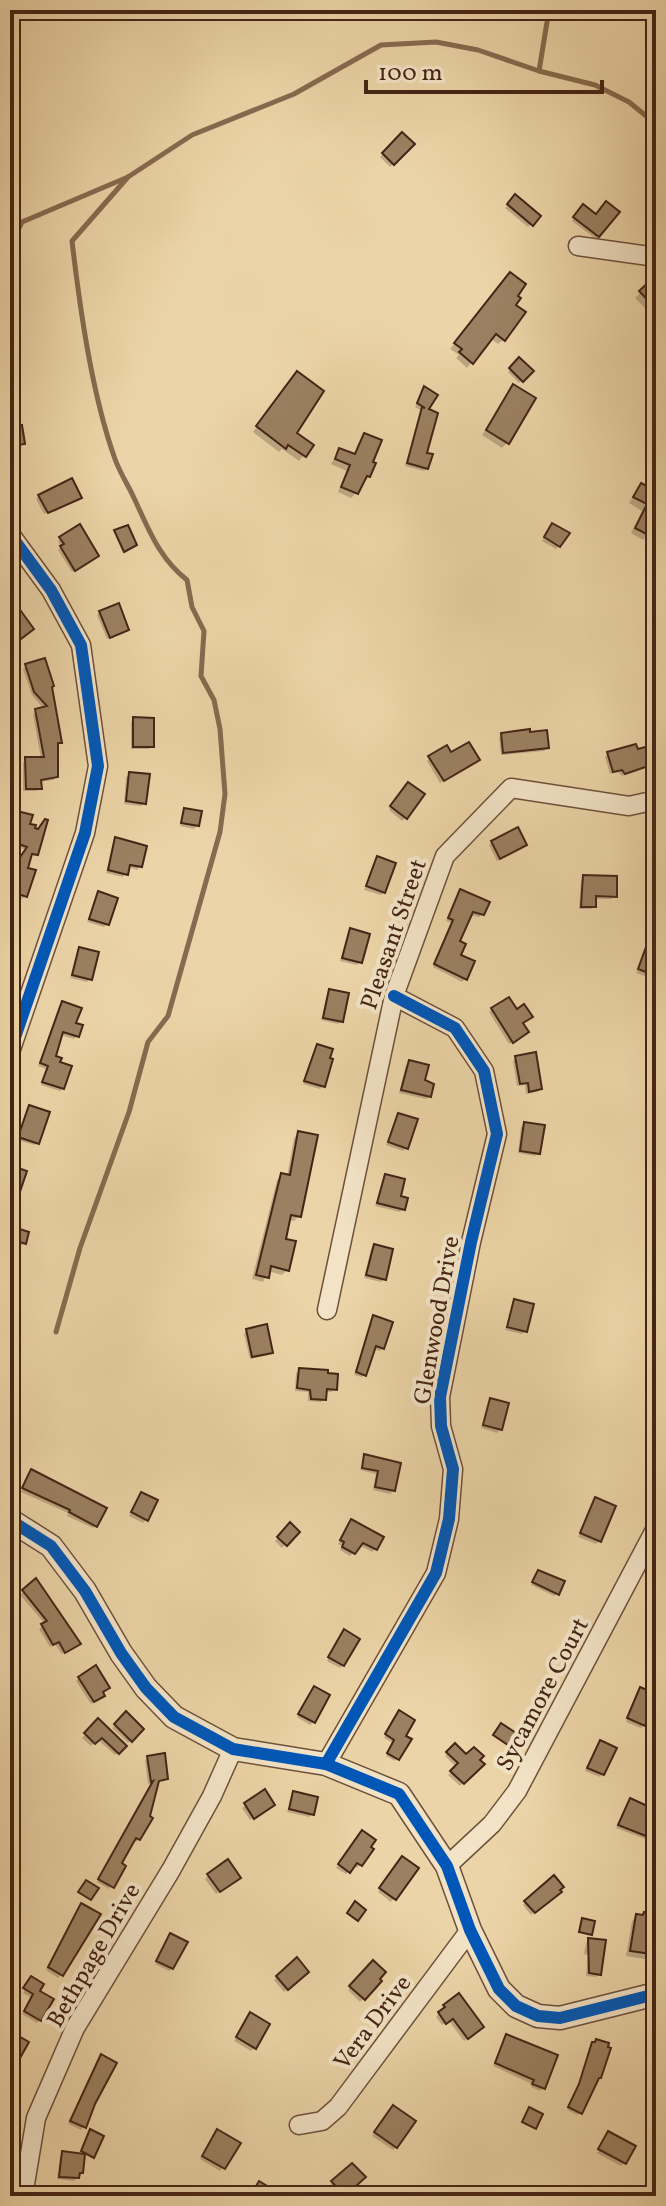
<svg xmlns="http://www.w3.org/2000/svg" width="666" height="2206" font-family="Vollkorn,serif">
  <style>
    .shadow { fill: #0003 }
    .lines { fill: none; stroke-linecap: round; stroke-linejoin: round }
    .stream { stroke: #876a4f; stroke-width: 5 }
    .building { fill: #9b8061; stroke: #452415; stroke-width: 2 }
    .minor-casing { stroke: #6e503a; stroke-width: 21 }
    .tertiary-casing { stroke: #6e503a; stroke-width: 25 }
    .minor { stroke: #f2e3c6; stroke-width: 18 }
    .tertiary { stroke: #f2e3c6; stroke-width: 22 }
    .cycleway-casing { stroke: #f2e3c6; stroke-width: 17 }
    .cycleway { stroke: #0057b8; stroke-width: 12 }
    .labels { text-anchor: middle; stroke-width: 8; stroke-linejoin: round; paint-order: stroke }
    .street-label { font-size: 24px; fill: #452415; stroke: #f2e3c6 }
  </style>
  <rect width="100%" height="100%" fill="#ebd4a7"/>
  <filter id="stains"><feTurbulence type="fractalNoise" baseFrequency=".0025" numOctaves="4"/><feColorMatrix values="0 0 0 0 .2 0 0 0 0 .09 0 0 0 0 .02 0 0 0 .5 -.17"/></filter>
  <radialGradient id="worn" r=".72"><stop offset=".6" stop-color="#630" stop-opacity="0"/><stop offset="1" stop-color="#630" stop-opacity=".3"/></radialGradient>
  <g class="shadow">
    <path d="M402,134L412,144L390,167L380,157Z"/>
    <path d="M515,197L538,216L528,227L505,208Z"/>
    <path d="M580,210L599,236L596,239L572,221Z"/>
    <path d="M656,278V310L650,313L635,298Z"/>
    <path d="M505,279L515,297L514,305L523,312L503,340L498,344L490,338L467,368L456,358L459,355L450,349Z"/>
    <path d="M519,360L531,371L519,383L508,372Z"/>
    <path d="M655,362H656V383L647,379Z"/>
    <path d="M292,379L294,433L312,446L299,461L282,449L279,452L253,432Z"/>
    <path d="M513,386L507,443L502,448L482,435Z"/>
    <path d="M424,389L427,468L424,471L405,466L422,411L415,407Z"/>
    <path d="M10,429L23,443L17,447L18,457L10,461Z"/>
    <path d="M365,435L356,493L351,498L338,492L347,471L331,464L340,450L353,456Z"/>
    <path d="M641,485L656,492V534L650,531L643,540L631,533L642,511L629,503Z"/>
    <path d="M39,496L80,497L55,512L54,509L44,514L36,499Z"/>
    <path d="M549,528L559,546L556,549L542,541Z"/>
    <path d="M61,538L93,559L72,572L58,550L61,547L58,541Z"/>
    <path d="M100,612L127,629L107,639L97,615Z"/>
    <path d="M26,666L50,687L60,742L57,745L56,777L53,780L39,782L40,788L36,791H23V763L26,759H41L33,714L44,709L32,695L23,669Z"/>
    <path d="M134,719L152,746L149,749H131V722Z"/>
    <path d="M502,735L547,748L544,751L501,755L499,738Z"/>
    <path d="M608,754L652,764L622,776L618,772L610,774L605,757Z"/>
    <path d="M451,755L474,762L440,783L427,761L430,758Z"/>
    <path d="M130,774L144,803L141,806L124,804L126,777Z"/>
    <path d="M405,787V818L402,821L389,810Z"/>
    <path d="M185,810L197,825L194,829L180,826Z"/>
    <path d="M18,813L28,825L36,854L30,856L26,869L25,896L22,899L10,894V880L14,868L26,850L14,846L17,835L13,833L15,827L12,826Z"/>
    <path d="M116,840L140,866L137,870L128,867L123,877L106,873L113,843Z"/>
    <path d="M492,842L522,848L497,861L489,845Z"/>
    <path d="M377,858L384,892L381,895L364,890Z"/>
    <path d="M584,877L615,896L611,899H594V906L591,909H579L581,880Z"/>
    <path d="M461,892L482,914L479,917L469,915L458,942V956L465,979L462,982L433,967L452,923L446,921Z"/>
    <path d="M99,893L107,924L104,927L87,922Z"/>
    <path d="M10,921L16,923L10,940Z"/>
    <path d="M351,930L360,962L357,965L340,961Z"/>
    <path d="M650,941L656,943V965L648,977L636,973Z"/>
    <path d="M79,949L90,979L87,982L70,978Z"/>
    <path d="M330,991L342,1021L338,1024L321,1020L327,994Z"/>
    <path d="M63,1003L77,1036L74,1039L60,1035L53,1057L63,1088L60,1091L41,1085L46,1069L38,1066Z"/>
    <path d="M492,1009L521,1024L524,1035L509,1044L489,1012Z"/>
    <path d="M317,1046L328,1060L323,1086L320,1089L303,1084Z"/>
    <path d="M516,1058L540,1089L537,1092L526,1094L525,1085L517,1086L513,1061Z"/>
    <path d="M409,1062L423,1081L429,1096L426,1099L399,1093L406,1065Z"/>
    <path d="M30,1107L38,1142L35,1145L17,1140Z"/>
    <path d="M399,1115L406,1148L403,1151L386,1145Z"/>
    <path d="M525,1124L538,1153L535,1156L518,1153L521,1127Z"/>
    <path d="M298,1133L299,1216L294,1221L288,1220L283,1240L287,1270L282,1275L268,1271L263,1282L252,1279L277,1180L282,1175L287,1176L294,1138Z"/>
    <path d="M386,1176L403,1209L400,1212L375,1206Z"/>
    <path d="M10,1228L24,1243L21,1246L16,1244L10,1260Z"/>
    <path d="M374,1246L384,1279L381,1282L364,1278L371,1249Z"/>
    <path d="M514,1301L525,1331L522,1334L505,1330Z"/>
    <path d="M373,1318L383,1348L380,1351L374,1349L362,1377L354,1375Z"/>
    <path d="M247,1330L271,1352L268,1355L250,1359L244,1334Z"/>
    <path d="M656,1364V1377L651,1375Z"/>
    <path d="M300,1370L335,1389L331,1392H325L321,1402L308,1401V1392L295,1391L296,1373Z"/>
    <path d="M490,1400L501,1429L497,1433L481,1428Z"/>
    <path d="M365,1457L399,1464L394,1490L390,1494L373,1490L376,1474L360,1470Z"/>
    <path d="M31,1472L96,1525L93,1528L67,1516L68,1513L21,1492Z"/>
    <path d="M139,1497L146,1520L143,1523L129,1516Z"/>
    <path d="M595,1500L599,1541L596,1544L578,1537Z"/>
    <path d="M290,1525L297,1532L282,1548L275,1541Z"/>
    <path d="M348,1525L375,1549L372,1552L359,1545L350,1556L340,1550L342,1546L338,1544Z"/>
    <path d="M536,1575L557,1593L554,1596L531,1585Z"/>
    <path d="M35,1581L75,1646L62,1654L55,1644L50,1647L39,1629L45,1624L20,1595Z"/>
    <path d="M341,1635L343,1665L340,1668L327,1661Z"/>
    <path d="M656,1649V1671L648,1668Z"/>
    <path d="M79,1678L101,1693L99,1698L91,1704L76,1681Z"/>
    <path d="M314,1688L313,1722L310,1725L297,1717Z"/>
    <path d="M638,1693L644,1725L641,1728L626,1722Z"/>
    <path d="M126,1714L142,1729L128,1743L112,1728Z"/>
    <path d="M397,1715L403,1737L395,1761L386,1756L393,1743L384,1738Z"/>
    <path d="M98,1721L124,1746L115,1755L97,1739L91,1746L82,1738Z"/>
    <path d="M600,1742L603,1774L600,1777L585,1771Z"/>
    <path d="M455,1746L466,1757L477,1760L482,1764L460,1786L448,1775L457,1768L445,1756Z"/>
    <path d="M148,1758L166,1778L156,1782L139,1839L136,1842L133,1840L109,1889L97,1882L153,1783L148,1784L145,1760Z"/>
    <path d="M264,1792L269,1807L250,1820L242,1808Z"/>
    <path d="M294,1794L312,1814L309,1817L287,1812Z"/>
    <path d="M630,1801L656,1811V1843L616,1828Z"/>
    <path d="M359,1835L360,1865L357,1868L353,1865L346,1874L336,1868Z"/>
    <path d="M400,1862L416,1869L391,1902L378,1892Z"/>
    <path d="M208,1876L236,1880L216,1894L205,1879Z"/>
    <path d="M554,1878L556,1895L531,1915L523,1905Z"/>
    <path d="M81,1905L62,1974L58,1978L46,1970Z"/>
    <path d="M651,1908L656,1909V1938H652L650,1953L645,1959L626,1956L632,1921L637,1916L641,1917Z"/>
    <path d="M170,1935L172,1968L169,1971L155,1964Z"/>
    <path d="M589,1940L599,1974L596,1977L586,1976L588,1955L584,1954L586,1943Z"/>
    <path d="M296,1960L307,1971L284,1992L274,1980Z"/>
    <path d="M373,1963L379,1981L360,2002L348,1990Z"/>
    <path d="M31,1979L37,1991L40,2020L37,2023L22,2014L32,1998L23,1993Z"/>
    <path d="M459,1996L479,2030L464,2041L449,2021L442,2025L436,2017L444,2007Z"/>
    <path d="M10,2015L17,2019L10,2031Z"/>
    <path d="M248,2018L254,2048L251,2051L234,2041Z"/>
    <path d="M507,2036L543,2088L540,2091L531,2087L532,2084L493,2066Z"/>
    <path d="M597,2041V2080L578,2115L567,2110L577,2088L590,2047Z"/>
    <path d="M101,2056L93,2103L81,2130L68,2124Z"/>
    <path d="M390,2110L396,2147L393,2150L372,2136Z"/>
    <path d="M215,2135L238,2144L220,2171L200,2159Z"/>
    <path d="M606,2136L624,2163L621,2166L597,2153Z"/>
    <path d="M63,2153L81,2172L74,2181L57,2179L60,2157Z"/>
    <path d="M352,2166L363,2176L343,2196H339L329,2186Z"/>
  </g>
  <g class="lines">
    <g class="stream">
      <path d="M539,71L549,10"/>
      <path d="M10,247L22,222L128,177L192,135L294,94L381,45L436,42L478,50L539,71L595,85L629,102L656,124"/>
      <path d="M56,1332L80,1248L129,1112L148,1042L168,1016L220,832L225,794L220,729L214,700L201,676L204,631L192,607L187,580C159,558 149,530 134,498C128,485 120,473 115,459C92,395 80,309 72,241L128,177"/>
    </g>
  </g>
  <g class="building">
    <path d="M402,132L415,144L394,165L382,153Z"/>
    <path d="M515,194L541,216L533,226L507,204Z"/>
    <path d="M606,201L620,212L599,237L573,217L583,204L596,214Z"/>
    <path d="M510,272L526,284L518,296L521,298L516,305L526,312L505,341L496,334L473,364L459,352L462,349L454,343Z"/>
    <path d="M656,275V309L639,291Z"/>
    <path d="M519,357L534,371L523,382L509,368Z"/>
    <path d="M297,371L324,391L297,433L314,445L306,457L288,445L286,449L256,426Z"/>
    <path d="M513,384L536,398L509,444L486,430Z"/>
    <path d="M424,386L438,395L429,409L438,413L427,453L433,454L428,469L407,463L422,407L425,408L417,403Z"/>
    <path d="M22,425L25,444L10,446V427Z"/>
    <path d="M364,433L382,440L373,462L376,463L370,477L367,476L358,494L341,487L350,465L335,459L339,448L355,454Z"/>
    <path d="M72,478L82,498L48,513L38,495Z"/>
    <path d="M641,483L654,490L656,486V524L650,536L635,528L647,504L633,497Z"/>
    <path d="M552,523L570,533L560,547L544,537Z"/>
    <path d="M80,524L99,556L75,571L60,546L64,544L59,537Z"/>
    <path d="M128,525L137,545L124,552L114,530Z"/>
    <path d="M10,596L34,629L17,642L10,632Z"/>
    <path d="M119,603L129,630L110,638L99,611Z"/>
    <path d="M45,658L54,686L52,687L62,743H58V777L41,780L42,789H26L25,757H44L35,709L47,706L34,692L25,664Z"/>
    <path d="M133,717L154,718V747H133Z"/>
    <path d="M530,729V732L547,730L549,748L503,753L501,733Z"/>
    <path d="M469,742L480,760L444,781L428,756L447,745L451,752Z"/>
    <path d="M636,744L638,749L645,747L650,750L654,764L625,774L622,770L613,772L607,752Z"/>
    <path d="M129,772L150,774L146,804L126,801Z"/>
    <path d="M408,782L425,794L407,819L390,806Z"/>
    <path d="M184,808L202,811L199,826L181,823Z"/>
    <path d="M17,811L33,815L30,824L36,825L35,828L38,829L45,819L48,820L38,855L32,854L28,868L36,870L27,897L10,891V881L16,863L27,847L16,843L19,832L15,830L17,824L14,823Z"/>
    <path d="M518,827L527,845L500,859L491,841Z"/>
    <path d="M115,837L147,846L142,867L130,865L128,875L108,870Z"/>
    <path d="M377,856L396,863L385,893L366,886Z"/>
    <path d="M583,875L617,876V897L596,896V907H581Z"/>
    <path d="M460,889L490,902L484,915L473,912L460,941L466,944L461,955L475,961L467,980L434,964L453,920L448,918Z"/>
    <path d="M98,891L118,898L109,925L89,919Z"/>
    <path d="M654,925L656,926V965L653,975L638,969Z"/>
    <path d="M350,928L370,934L362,963L342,958Z"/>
    <path d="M79,947L99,952L92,980L72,975Z"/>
    <path d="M329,989L349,993L343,1022L323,1018Z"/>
    <path d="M509,997L517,1009L524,1004L533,1017L523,1023L529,1032L513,1043L491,1008Z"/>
    <path d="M62,1001L82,1008L76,1023L83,1025L79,1037L63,1032L56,1056L62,1058L60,1062L72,1066L64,1089L42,1082L48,1066L40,1063Z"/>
    <path d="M317,1044L333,1049L330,1058L333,1059L325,1087L304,1081Z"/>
    <path d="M536,1052L542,1089L529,1092L528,1083L520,1084L515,1056Z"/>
    <path d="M409,1060L429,1065L425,1080L434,1084L431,1097L401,1090Z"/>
    <path d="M29,1105L50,1112L39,1144L18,1137Z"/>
    <path d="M398,1113L418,1119L408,1149L388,1142Z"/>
    <path d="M524,1122L545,1125L540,1154L520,1151Z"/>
    <path d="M298,1131L318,1135L313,1159L301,1217L291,1215L286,1239L296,1241L289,1271L271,1266L269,1278L256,1275L281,1173L290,1175Z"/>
    <path d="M10,1165L27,1171L12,1215L10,1214Z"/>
    <path d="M385,1174L405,1179L401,1196L408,1198L405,1210L377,1203Z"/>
    <path d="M10,1226L29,1232L26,1244L10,1239Z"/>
    <path d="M374,1244L393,1249L386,1280L366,1275Z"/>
    <path d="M514,1299L534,1304L527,1332L507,1327Z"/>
    <path d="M373,1315L393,1322L384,1349L376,1346L366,1376L356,1372Z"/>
    <path d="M267,1324L273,1353L252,1357L246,1329Z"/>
    <path d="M299,1368L328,1370V1373L338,1374L337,1390L327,1389L326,1400L311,1399L310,1390L297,1388Z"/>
    <path d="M490,1398L509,1403L502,1430L483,1425Z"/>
    <path d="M364,1454L401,1463L395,1491L375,1487L378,1471L362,1468Z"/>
    <path d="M31,1469L107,1508L97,1527L69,1512L70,1510L22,1488Z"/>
    <path d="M141,1492L158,1500L148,1521L131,1512Z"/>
    <path d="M595,1497L616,1506L601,1542L580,1533Z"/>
    <path d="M351,1519L384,1537L377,1550L363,1543L355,1554L342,1547L344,1542L340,1540Z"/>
    <path d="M290,1522L300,1532L287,1546L277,1537Z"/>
    <path d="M538,1570L565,1581L559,1595L532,1582Z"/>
    <path d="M36,1578L81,1644L65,1653L59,1642L53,1645L41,1624L47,1621L22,1590Z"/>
    <path d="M344,1629L360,1639L344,1666L328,1657Z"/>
    <path d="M96,1665L110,1688L103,1692L105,1696L94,1702L78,1677Z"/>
    <path d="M314,1686L330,1695L315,1723L298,1714Z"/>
    <path d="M640,1687L656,1694V1700L645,1726L627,1718Z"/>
    <path d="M399,1710L415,1720L406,1736L412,1739L399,1760L387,1753L394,1740L385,1734Z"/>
    <path d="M126,1711L144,1729L132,1742L114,1724Z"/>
    <path d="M98,1718L127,1746L119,1754L102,1738L95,1744L84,1733Z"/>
    <path d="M501,1723L516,1733L508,1745L493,1735Z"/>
    <path d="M600,1740L617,1748L604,1775L587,1768Z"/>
    <path d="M455,1743L466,1754L474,1747L484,1756L480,1760L485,1764L464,1784L450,1771L458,1763L446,1752Z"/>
    <path d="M165,1753L168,1779L159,1781L150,1816L153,1818L140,1840L136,1838L122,1863L126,1866L114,1888L98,1879L153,1781L151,1782L147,1756Z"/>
    <path d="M265,1789L275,1805L254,1819L244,1803Z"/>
    <path d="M293,1791L318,1797L314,1815L289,1809Z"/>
    <path d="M630,1798L656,1810V1840L618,1825Z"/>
    <path d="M362,1830L376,1840L371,1847L374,1849L362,1866L357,1863L350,1873L338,1864Z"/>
    <path d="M402,1856L419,1868L396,1900L379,1888Z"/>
    <path d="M228,1859L241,1878L220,1892L207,1874Z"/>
    <path d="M554,1875L564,1887L560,1890L562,1892L535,1913L524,1901Z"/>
    <path d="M86,1880L99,1888L91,1900L78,1892Z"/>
    <path d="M355,1901L366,1910L358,1921L347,1913Z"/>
    <path d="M81,1903L101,1914L63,1976L48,1967Z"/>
    <path d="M644,1912L656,1914L652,1954L630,1951L636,1914L643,1915Z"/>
    <path d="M582,1918L595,1921L592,1935L579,1932Z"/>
    <path d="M170,1933L188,1942L173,1969L156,1961Z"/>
    <path d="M588,1938L606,1940L601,1975L589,1973Z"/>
    <path d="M297,1957L309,1972L288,1990L276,1976Z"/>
    <path d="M373,1960L386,1972L380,1979L382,1981L365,2000L349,1986Z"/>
    <path d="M31,1976L44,1984L40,1991L54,1999L41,2021L24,2011L33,1994L23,1988Z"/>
    <path d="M459,1993L484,2027L468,2039L453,2019L446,2024L438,2012L445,2007L443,2005Z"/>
    <path d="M250,2012L270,2024L256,2049L236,2037Z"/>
    <path d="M10,2031L29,2042L10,2076Z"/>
    <path d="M506,2034L558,2055L545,2089L532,2084L534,2080L495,2063Z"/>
    <path d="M596,2039L609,2043L608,2047L611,2048L601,2078H599L582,2114L568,2107L579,2084L592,2042H595Z"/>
    <path d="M101,2054L117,2063L95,2104L86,2128L70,2121Z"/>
    <path d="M393,2105L416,2121L397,2148L374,2132Z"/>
    <path d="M529,2107L543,2114L536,2129L522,2122Z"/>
    <path d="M90,2129L104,2136L94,2158L81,2151Z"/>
    <path d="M217,2129L241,2143L225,2169L202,2156Z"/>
    <path d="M608,2131L636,2146L626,2164L598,2149Z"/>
    <path d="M62,2151L85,2154L83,2173H80L79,2178L59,2177Z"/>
    <path d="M352,2163L366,2177L345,2196L331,2181Z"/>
    <path d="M259,2181L284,2196H250Z"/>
  </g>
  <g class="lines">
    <defs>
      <g id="minor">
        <path d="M578,246L656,257"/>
        <path d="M10,534L51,590L81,645L98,766L85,833L10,1052"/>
        <path d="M327,1310L394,996L445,856L511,788L629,806L656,800"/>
        <path d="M326,1764L436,1573L449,1519L453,1469L441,1426L440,1397L471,1242L497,1134L484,1071L455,1028L394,996"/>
        <path d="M447,1866L492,1824L517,1791L656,1528"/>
        <path d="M299,2125L322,2121L338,2107L470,1930"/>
        <path d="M23,2196L36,2118L75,2028L171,1870L212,1796L233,1749"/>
      </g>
      <path id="tertiary" d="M10,1520L51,1546L85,1591L121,1653L146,1688L174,1717L233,1749L326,1764L399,1794L447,1866L470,1930L499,1989L516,2006L538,2016L560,2018L656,1994"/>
    </defs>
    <use href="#minor" class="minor-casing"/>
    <use href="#tertiary" class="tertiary-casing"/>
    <use href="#minor" class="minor"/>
    <use href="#tertiary" class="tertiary"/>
    <defs>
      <g id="cycleway">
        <path d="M10,534L51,590L81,645L98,766L85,833L10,1052"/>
        <path d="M10,1520L51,1546L85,1591L121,1653L146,1688L174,1717L233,1749L326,1764L399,1794L447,1866L470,1930L499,1989L516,2006L538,2016L560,2018L656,1994"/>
        <path d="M326,1764L436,1573L449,1519L453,1469L441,1426L440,1397L471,1242L497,1134L484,1071L455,1028L394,996"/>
      </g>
    </defs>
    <use href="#cycleway" class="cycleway-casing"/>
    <use href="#cycleway" class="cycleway"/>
  </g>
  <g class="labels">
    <g class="street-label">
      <text transform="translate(393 934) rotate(-71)" y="8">Pleasant Street</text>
      <text transform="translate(436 1320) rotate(-80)" y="8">Glenwood Drive</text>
      <text transform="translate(542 1694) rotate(-62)" y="8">Sycamore Court</text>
      <text transform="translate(93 1955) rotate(-60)" y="8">Bethpage Drive</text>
      <text transform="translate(372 2022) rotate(-53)" y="8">Vera Drive</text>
    </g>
  </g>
  <rect width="666" height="2206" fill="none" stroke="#ebd4a7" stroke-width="40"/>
  <rect x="12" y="12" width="642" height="2182" fill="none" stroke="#452415" stroke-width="4"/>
  <rect x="20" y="20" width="626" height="2166" fill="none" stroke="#452415" stroke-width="2"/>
  <path d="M366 80v12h236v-12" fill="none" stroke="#452415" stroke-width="4"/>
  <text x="378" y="80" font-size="24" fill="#452415" stroke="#f2e3c6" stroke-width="6" paint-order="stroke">100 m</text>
  <rect width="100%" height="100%" filter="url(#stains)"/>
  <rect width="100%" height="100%" fill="url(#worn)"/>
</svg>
